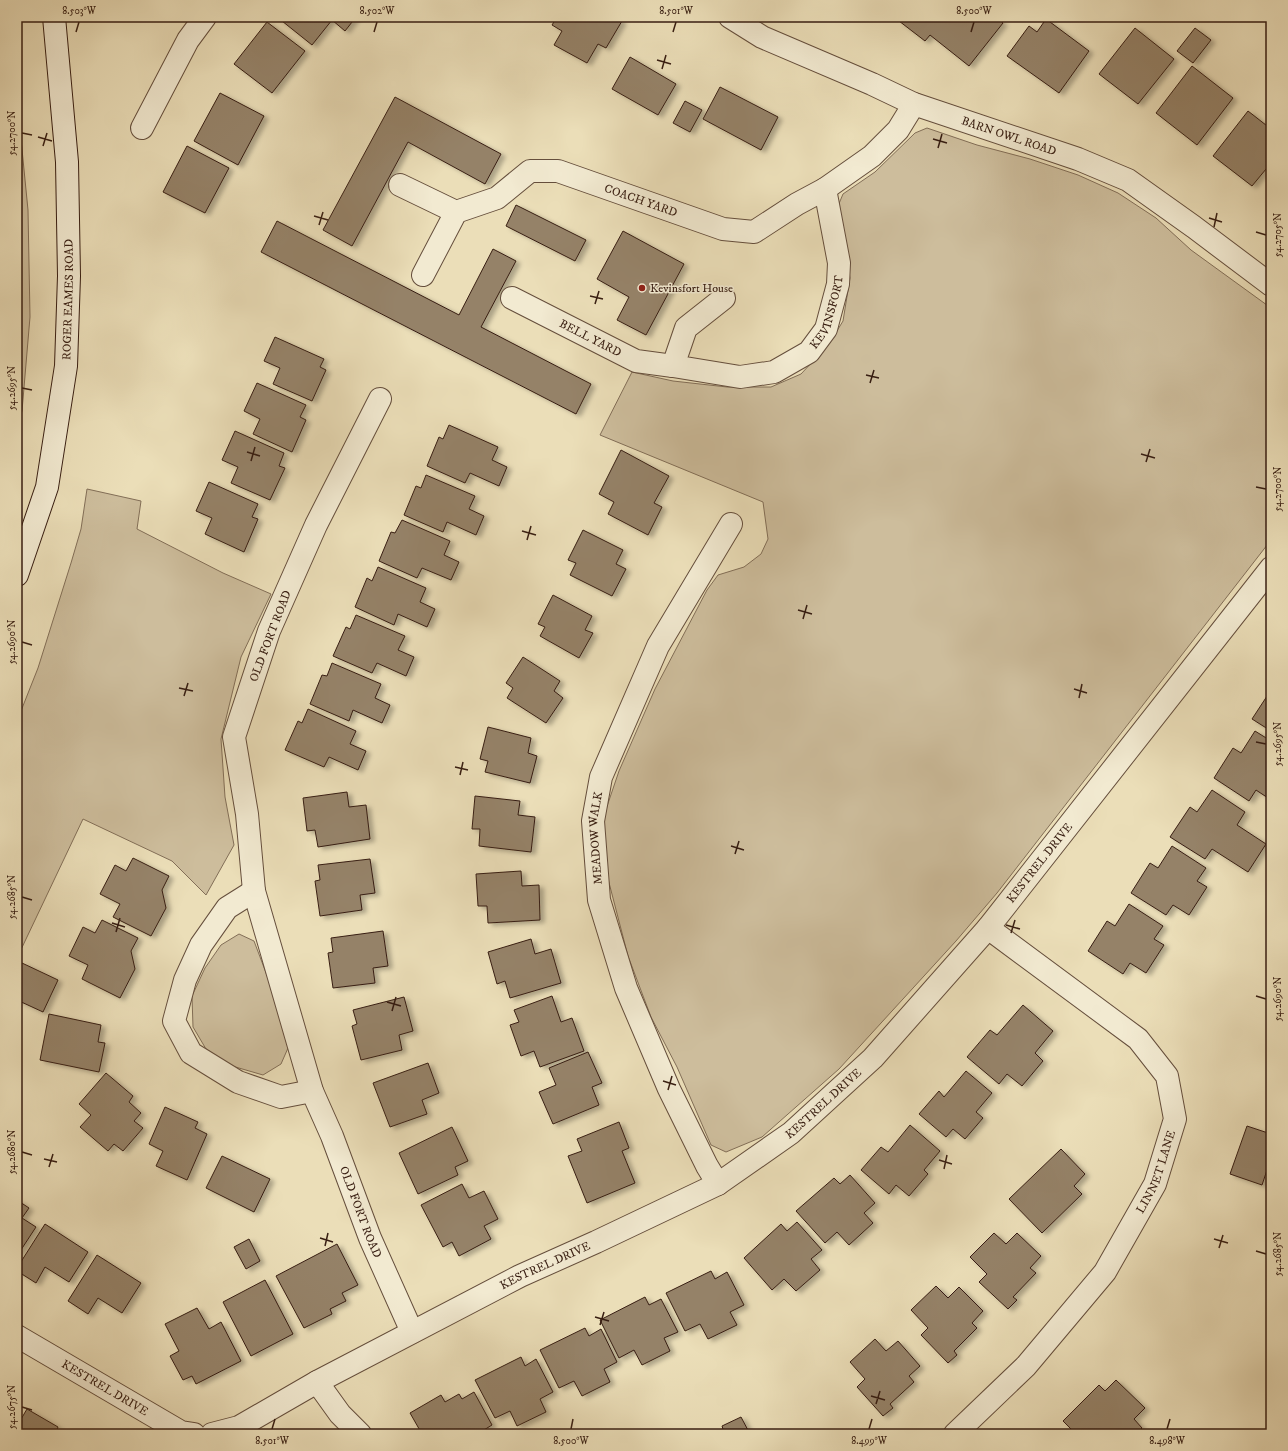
<svg xmlns="http://www.w3.org/2000/svg" width="1288" height="1451" font-family="'IM FELL DW Pica',serif">
  <style>
    .green { fill: #cdbd9c; stroke: #826e57 }
    .building { fill: #958268; stroke: #381e12; filter: url(#shadow) }
    .lines { fill: none; stroke-linecap: round; stroke-linejoin: round }
    .minor-casing { stroke: #654e3c; stroke-width: 24 }
    .secondary-casing { stroke: #381e12; stroke-width: 24 }
    .minor { stroke: #f2ead1; stroke-width: 22 }
    .secondary { stroke: #f2ead1; stroke-width: 22 }
    .ticks { fill: none; stroke: #381e12; stroke-width: 1.5 }
    .poi-dot { fill: #8f2418; stroke: #f2ead1; stroke-width: 1.5 }
    .labels { text-anchor: middle; stroke-width: 3; stroke-linejoin: round; paint-order: stroke }
    .street-label { font-size: 12px; fill: #381e12; stroke: #f2ead1 }
    .poi-label { font-size: 12px; fill: #381e12; stroke: #f2ead1; text-anchor: start }
    .neatline { fill: none; stroke: #381e12; stroke-width: 1.5 }
    .ticks-label { font-size: 10px; text-anchor: middle; fill: #381e12 }
  </style>
  <defs>
    <filter id="shadow"><feDropShadow dx="4.5" dy="2.5" stdDeviation="2" flood-color="#0004"/></filter>
  </defs>
  <rect width="100%" height="100%" fill="#ebdeb8"/>
  <filter id="stains"><feTurbulence type="fractalNoise" baseFrequency=".005" numOctaves="4"/><feColorMatrix values="0 0 0 0 .2 0 0 0 0 .09 0 0 0 0 .02 0 0 0 .5 -.17"/></filter>
  <radialGradient id="worn" r=".72"><stop offset=".6" stop-color="#630" stop-opacity="0"/><stop offset="1" stop-color="#630" stop-opacity=".3"/></radialGradient>
  <g class="green">
    <path d="M17,99L28,210L30,317L22,411L17,429Z"/>
    <path d="M927,128L977,145L1030,159L1078,175L1118,193L1156,218L1191,250L1271,308V540L997,893L956,941L839,1069L762,1137L726,1152L711,1145L677,1067L651,1017L628,956L606,871L601,824L619,771L655,689L707,590L718,575L744,567L761,554L768,539L763,502L600,435L632,372L673,381L727,387H771L801,374L829,344L843,321L850,278L843,231L838,206L843,194L875,172L915,133Z"/>
    <path d="M87,489L141,501L137,529L223,573L271,594L241,657L221,739L225,797L234,845L206,895L172,861L83,819L17,958V721L38,668L71,563L81,529Z"/>
    <path d="M239,934L254,941L277,1002L288,1048L281,1064L263,1075L232,1066L206,1049L193,1027L192,996L205,968L221,945Z"/>
  </g>
  <g class="building">
    <path d="M277,17H356L345,31L332,20L312,45Z"/>
    <path d="M557,17H615L622,21L606,48L598,44L587,63L554,45L562,31L552,25Z"/>
    <path d="M902,17H996L1003,23L969,66L930,35L925,41L899,21Z"/>
    <path d="M1046,19L1089,51L1059,93L1007,56L1029,26L1037,32Z"/>
    <path d="M267,22L305,51L272,93L234,64Z"/>
    <path d="M1135,28L1174,59L1138,104L1099,74Z"/>
    <path d="M1195,28L1211,40L1193,63L1177,51Z"/>
    <path d="M630,57L676,84L658,115L612,89Z"/>
    <path d="M1192,66L1233,98L1197,145L1156,113Z"/>
    <path d="M720,87L778,117L761,150L703,119Z"/>
    <path d="M220,93L264,116L238,165L194,141Z"/>
    <path d="M395,97L501,154L485,184L408,142L352,246L323,230Z"/>
    <path d="M685,101L702,110L690,132L673,123Z"/>
    <path d="M1248,111L1271,129V163L1252,186L1213,156Z"/>
    <path d="M187,146L229,168L205,213L163,192Z"/>
    <path d="M516,205L586,240L575,261L506,226Z"/>
    <path d="M277,221L459,315L493,249L516,261L481,327L591,384L576,414L261,252Z"/>
    <path d="M623,231L684,264L646,335L617,320L629,297L597,279Z"/>
    <path d="M275,337L324,359L320,367L326,370L312,401L273,384L280,368L264,361Z"/>
    <path d="M257,383L306,405L300,417L306,420L292,452L253,434L260,419L244,411Z"/>
    <path d="M449,425L498,447L492,460L507,467L499,486L470,473L465,483L427,466L439,437L443,439Z"/>
    <path d="M235,431L284,453L279,466L285,468L270,500L231,483L238,467L222,460Z"/>
    <path d="M621,450L669,476L654,503L662,507L648,535L608,514L614,502L599,494Z"/>
    <path d="M426,475L475,496L469,509L484,516L476,535L447,522L443,532L404,515L416,486L421,488Z"/>
    <path d="M209,482L258,504L252,517L258,519L244,552L205,534L212,518L196,511Z"/>
    <path d="M402,520L450,541L444,555L459,562L451,580L422,568L417,578L379,561L391,532L395,533Z"/>
    <path d="M583,530L623,550L616,564L626,569L612,596L570,575L576,563L568,560Z"/>
    <path d="M378,567L426,588L420,602L435,609L427,627L398,614L394,625L355,607L367,578L372,581Z"/>
    <path d="M553,595L592,616L585,630L593,633L579,658L540,636L545,627L538,624Z"/>
    <path d="M356,615L405,636L398,650L414,657L406,676L377,663L372,673L333,656L346,627L350,629Z"/>
    <path d="M523,657L560,681L554,691L563,698L546,723L507,698L513,688L506,683Z"/>
    <path d="M332,663L381,684L375,698L390,705L382,723L353,710L349,721L310,704L322,675L327,676Z"/>
    <path d="M1271,690V731L1252,719Z"/>
    <path d="M308,709L356,731L350,744L366,751L358,770L329,757L324,767L285,750L298,721L302,723Z"/>
    <path d="M488,727L531,738L528,753L537,756L530,783L485,772L488,761L480,759Z"/>
    <path d="M1255,731L1271,741V800L1256,790L1249,801L1214,778L1233,748L1241,753Z"/>
    <path d="M1212,790L1245,812L1237,825L1266,844L1248,872L1212,849L1205,859L1170,837L1190,807L1197,812Z"/>
    <path d="M347,792L349,807L366,805L370,839L318,847L315,830L307,831L303,798Z"/>
    <path d="M475,796L520,801L518,815L535,817L531,852L479,846L480,829H472Z"/>
    <path d="M1172,846L1206,868L1197,881L1207,887L1189,915L1173,905L1166,915L1131,893L1150,863L1158,868Z"/>
    <path d="M133,858L169,876L162,890L166,908L151,936L113,917L120,904L100,894L115,865L126,871Z"/>
    <path d="M370,859L375,893L360,895L362,910L320,916L315,881L320,880L318,865Z"/>
    <path d="M521,871L522,886L539,885L540,920L488,923L487,906H478L476,874Z"/>
    <path d="M1129,904L1163,926L1154,939L1164,945L1146,973L1130,963L1123,974L1088,951L1107,921L1115,926Z"/>
    <path d="M102,920L138,938L131,951L135,969L120,998L82,979L88,965L69,956L83,927L95,933Z"/>
    <path d="M383,931L388,966L373,968L375,983L333,988L328,953L333,952L331,938Z"/>
    <path d="M531,939L535,954L551,949L561,983L510,998L505,981L497,984L488,952Z"/>
    <path d="M22,963L58,980L43,1012L17,1000V973Z"/>
    <path d="M552,996L561,1022L572,1018L584,1051L540,1067L534,1051L521,1056L510,1025L519,1022L514,1010Z"/>
    <path d="M404,997L413,1031L399,1035L402,1050L361,1060L352,1026L357,1024L353,1010Z"/>
    <path d="M1023,1005L1053,1031L1035,1053L1043,1061L1022,1086L1007,1074L999,1084L967,1057L990,1030L997,1035Z"/>
    <path d="M49,1014L101,1025L98,1042L105,1043L99,1072L40,1060Z"/>
    <path d="M588,1052L602,1083L592,1087L599,1105L553,1124L539,1092L556,1085L549,1068Z"/>
    <path d="M428,1063L439,1093L422,1100L427,1114L390,1127L373,1083Z"/>
    <path d="M966,1071L992,1093L976,1112L983,1118L965,1139L953,1129L946,1137L919,1114L939,1091L944,1097Z"/>
    <path d="M106,1073L133,1096L129,1102L141,1113L134,1121L143,1128L123,1151L114,1144L108,1151L80,1127L91,1115L79,1104Z"/>
    <path d="M165,1107L198,1122L195,1128L207,1134L187,1180L156,1166L163,1151L149,1144Z"/>
    <path d="M619,1122L629,1148L622,1151L635,1183L587,1203L568,1156L582,1151L577,1139Z"/>
    <path d="M910,1125L940,1151L924,1170L928,1174L909,1196L896,1185L889,1194L861,1170L881,1147L888,1152Z"/>
    <path d="M1247,1126L1271,1134V1158L1262,1185L1230,1174Z"/>
    <path d="M452,1127L468,1161L455,1167L458,1175L418,1194L399,1153Z"/>
    <path d="M1061,1149L1085,1174L1074,1186L1082,1194L1042,1233L1009,1199Z"/>
    <path d="M222,1156L270,1179L254,1212L206,1188Z"/>
    <path d="M850,1175L875,1203L864,1213L873,1223L849,1245L837,1232L825,1243L796,1211L834,1178L840,1184Z"/>
    <path d="M462,1184L469,1198L484,1191L498,1219L484,1226L491,1239L459,1256L452,1242L443,1247L421,1205Z"/>
    <path d="M17,1200L29,1208L22,1218L36,1227L17,1256Z"/>
    <path d="M797,1222L822,1250L811,1259L820,1270L796,1291L784,1279L772,1290L744,1258L781,1224L787,1231Z"/>
    <path d="M45,1224L88,1252L69,1282L45,1267L36,1283L17,1271V1268Z"/>
    <path d="M994,1233L1006,1244L1017,1233L1041,1256L1030,1268L1036,1273L1013,1297L1017,1300L1008,1309L979,1282L987,1274L970,1257Z"/>
    <path d="M249,1239L260,1261L246,1269L234,1247Z"/>
    <path d="M337,1244L358,1285L342,1293L346,1301L330,1309L332,1314L304,1328L276,1276Z"/>
    <path d="M97,1255L141,1283L122,1313L98,1298L88,1314L68,1301Z"/>
    <path d="M711,1271L715,1279L727,1272L744,1305L730,1312L737,1325L708,1339L700,1324L685,1331L666,1293Z"/>
    <path d="M265,1280L293,1334L251,1356L223,1302Z"/>
    <path d="M936,1286L948,1298L959,1287L983,1311L972,1323L977,1328L954,1351L957,1355L948,1363L921,1335L928,1328L911,1310Z"/>
    <path d="M645,1297L649,1305L661,1299L678,1332L664,1338L670,1351L642,1365L634,1350L619,1358L600,1320Z"/>
    <path d="M197,1308L209,1329L221,1322L241,1361L196,1384L192,1376L183,1380L170,1356L179,1351L165,1324Z"/>
    <path d="M585,1328L589,1336L601,1329L617,1362L604,1369L610,1382L582,1396L574,1381L559,1388L540,1350Z"/>
    <path d="M875,1339L886,1351L898,1341L920,1366L909,1376L914,1382L890,1404L893,1408L883,1416L857,1387L865,1379L850,1362Z"/>
    <path d="M521,1357L525,1366L536,1359L553,1392L540,1399L546,1412L517,1426L510,1411L495,1418L475,1380Z"/>
    <path d="M1116,1380L1145,1408L1134,1419L1142,1428L1136,1434H1076L1063,1421L1099,1385L1105,1391Z"/>
    <path d="M474,1392L492,1425L479,1433V1434H422L410,1413L441,1395L445,1402L459,1394L462,1399Z"/>
    <path d="M27,1409L58,1427L55,1434H17V1426Z"/>
    <path d="M741,1417L750,1434H714L723,1429L722,1426Z"/>
  </g>
  <g class="lines">
    <defs>
      <g id="minor">
        <path id="s1" d="M730,17L762,37L872,84L914,104L1078,159L1128,180L1194,227L1271,285"/>
        <path d="M142,128L188,40L205,17"/>
        <path d="M400,185L456,212"/>
        <path id="s2" d="M423,275L456,212L497,198L530,171H558L723,229L754,232L797,204L825,189L872,156L898,130L914,104"/>
        <path id="s3" d="M512,298L636,361L673,366"/>
        <path id="s4" d="M724,298L686,328L673,366L740,377L774,372L809,352L826,329L838,284L839,263L825,189"/>
        <path id="s5" d="M380,399L316,525L269,631L234,737L247,814L254,891L312,1091L332,1136L370,1238L412,1332"/>
        <path d="M254,891L227,908L201,945L185,980L174,1021L191,1053L238,1082L281,1097L312,1091"/>
        <path id="s6" d="M718,1184L707,1166L669,1089L626,988L599,900L593,821L601,777L658,646L731,524"/>
        <path id="s7" d="M17,1336L181,1432L194,1434"/>
        <path d="M317,1382L340,1414L360,1434"/>
        <path id="s8" d="M212,1434L239,1427L317,1382L520,1276L596,1242L718,1184L791,1133L873,1058L988,928L1271,568"/>
        <path id="s9" d="M955,1434L1026,1366L1105,1272L1155,1184L1175,1119L1167,1076L1138,1039L988,928"/>
      </g>
      <g id="secondary">
        <path id="s10" d="M17,575L47,487L66,366L69,276L67,162L54,17"/>
      </g>
    </defs>
    <use href="#minor" class="minor-casing"/>
    <use href="#secondary" class="secondary-casing"/>
    <use href="#minor" class="minor"/>
    <use href="#secondary" class="secondary"/>
  </g>
  <path class="ticks" d="M76,32L79,22M374,32L377,22M673,32L676,22M971,32L974,22M657,60L671,64M662,69L666,55M22,133L32,135M38,137L52,141M933,139L947,143M43,146L47,133M938,148L942,134M314,216L328,220M1209,218L1222,222M319,225L323,212M1214,227L1217,213M1256,232L1266,235M590,296L603,299M595,304L599,291M866,375L879,378M870,383L874,370M22,388L32,390M247,452L260,456M1141,454L1155,458M251,461L255,447M1146,462L1150,449M1256,487L1266,489M522,531L536,535M527,540L531,526M798,610L812,614M803,619L807,605M22,642L32,645M179,688L193,691M1074,689L1087,693M184,696L188,683M1079,698L1082,684M1256,742L1266,744M455,767L468,770M460,775L463,762M731,846L744,850M735,854L739,841M22,897L32,900M112,923L125,927M1006,925L1020,929M116,932L120,918M1011,933L1015,920M1256,996L1266,999M387,1002L401,1006M392,1011L396,997M663,1081L676,1085M668,1090L672,1076M22,1152L32,1155M44,1159L57,1162M939,1160L952,1164M49,1167L53,1154M944,1169L947,1155M320,1238L333,1242M1214,1239L1228,1243M325,1246L328,1233M1219,1248L1223,1235M1256,1251L1266,1254M595,1317L609,1321M600,1325L604,1312M871,1396L885,1400M876,1404L880,1391M22,1407L32,1410M272,1429L275,1419M571,1429L573,1419M869,1429L872,1419M1167,1429L1170,1419"/>
  <circle class="poi-dot" cx="642" cy="288" r="4"/>
  <g class="labels">
    <g class="street-label">
      <text dy="4" stroke="none"><textPath href="#s1" startOffset="304">BARN OWL ROAD</textPath></text>
      <text dy="4" stroke="none"><textPath href="#s2" startOffset="273">COACH YARD</textPath></text>
      <text dy="4" stroke="none"><textPath href="#s10" startOffset="282">ROGER EAMES ROAD</textPath></text>
      <text dy="4" stroke="none"><textPath href="#s4" startOffset="276">KEVINSFORT</textPath></text>
      <text dy="4" stroke="none"><textPath href="#s3" startOffset="88">BELL YARD</textPath></text>
      <text transform="translate(270 636) rotate(-69)" y="4">OLD FORT ROAD</text>
      <text dy="4" stroke="none"><textPath href="#s6" startOffset="371">MEADOW WALK</textPath></text>
      <text dy="4" stroke="none"><textPath href="#s8" startOffset="1022">KESTREL DRIVE</textPath></text>
      <text dy="4" stroke="none"><textPath href="#s8" startOffset="698">KESTREL DRIVE</textPath></text>
      <text dy="4" stroke="none"><textPath href="#s9" startOffset="334">LINNET LANE</textPath></text>
      <text dy="4" stroke="none"><textPath href="#s5" startOffset="863">OLD FORT ROAD</textPath></text>
      <text dy="4" stroke="none"><textPath href="#s8" startOffset="374">KESTREL DRIVE</textPath></text>
      <text dy="4" stroke="none"><textPath href="#s7" startOffset="102">KESTREL DRIVE</textPath></text>
    </g>
    <g class="poi-label">
      <text x="650" y="292">Kevinsfort House</text>
    </g>
  </g>
  <rect width="1288" height="1451" fill="none" stroke="#ebdeb8" stroke-width="44"/>
  <rect x="22" y="22" width="1244" height="1407" class="neatline"/>
  <g class="ticks-label">
    <text x="79" y="14">8.503°W</text>
    <text x="377" y="14">8.502°W</text>
    <text x="676" y="14">8.501°W</text>
    <text x="974" y="14">8.500°W</text>
    <text transform="translate(11 133) rotate(-90)" y="4">54.2700°N</text>
    <text transform="translate(1277 235) rotate(-90)" y="4">54.2705°N</text>
    <text transform="translate(11 388) rotate(-90)" y="4">54.2695°N</text>
    <text transform="translate(1277 489) rotate(-90)" y="4">54.2700°N</text>
    <text transform="translate(11 642) rotate(-90)" y="4">54.2690°N</text>
    <text transform="translate(1277 744) rotate(-90)" y="4">54.2695°N</text>
    <text transform="translate(11 897) rotate(-90)" y="4">54.2685°N</text>
    <text transform="translate(1277 999) rotate(-90)" y="4">54.2690°N</text>
    <text transform="translate(11 1152) rotate(-90)" y="4">54.2680°N</text>
    <text transform="translate(1277 1254) rotate(-90)" y="4">54.2685°N</text>
    <text transform="translate(11 1407) rotate(-90)" y="4">54.2675°N</text>
    <text x="272" y="1444">8.501°W</text>
    <text x="571" y="1444">8.500°W</text>
    <text x="869" y="1444">8.499°W</text>
    <text x="1167" y="1444">8.498°W</text>
  </g>
  <rect width="100%" height="100%" filter="url(#stains)"/>
  <rect width="100%" height="100%" fill="url(#worn)"/>
</svg>
